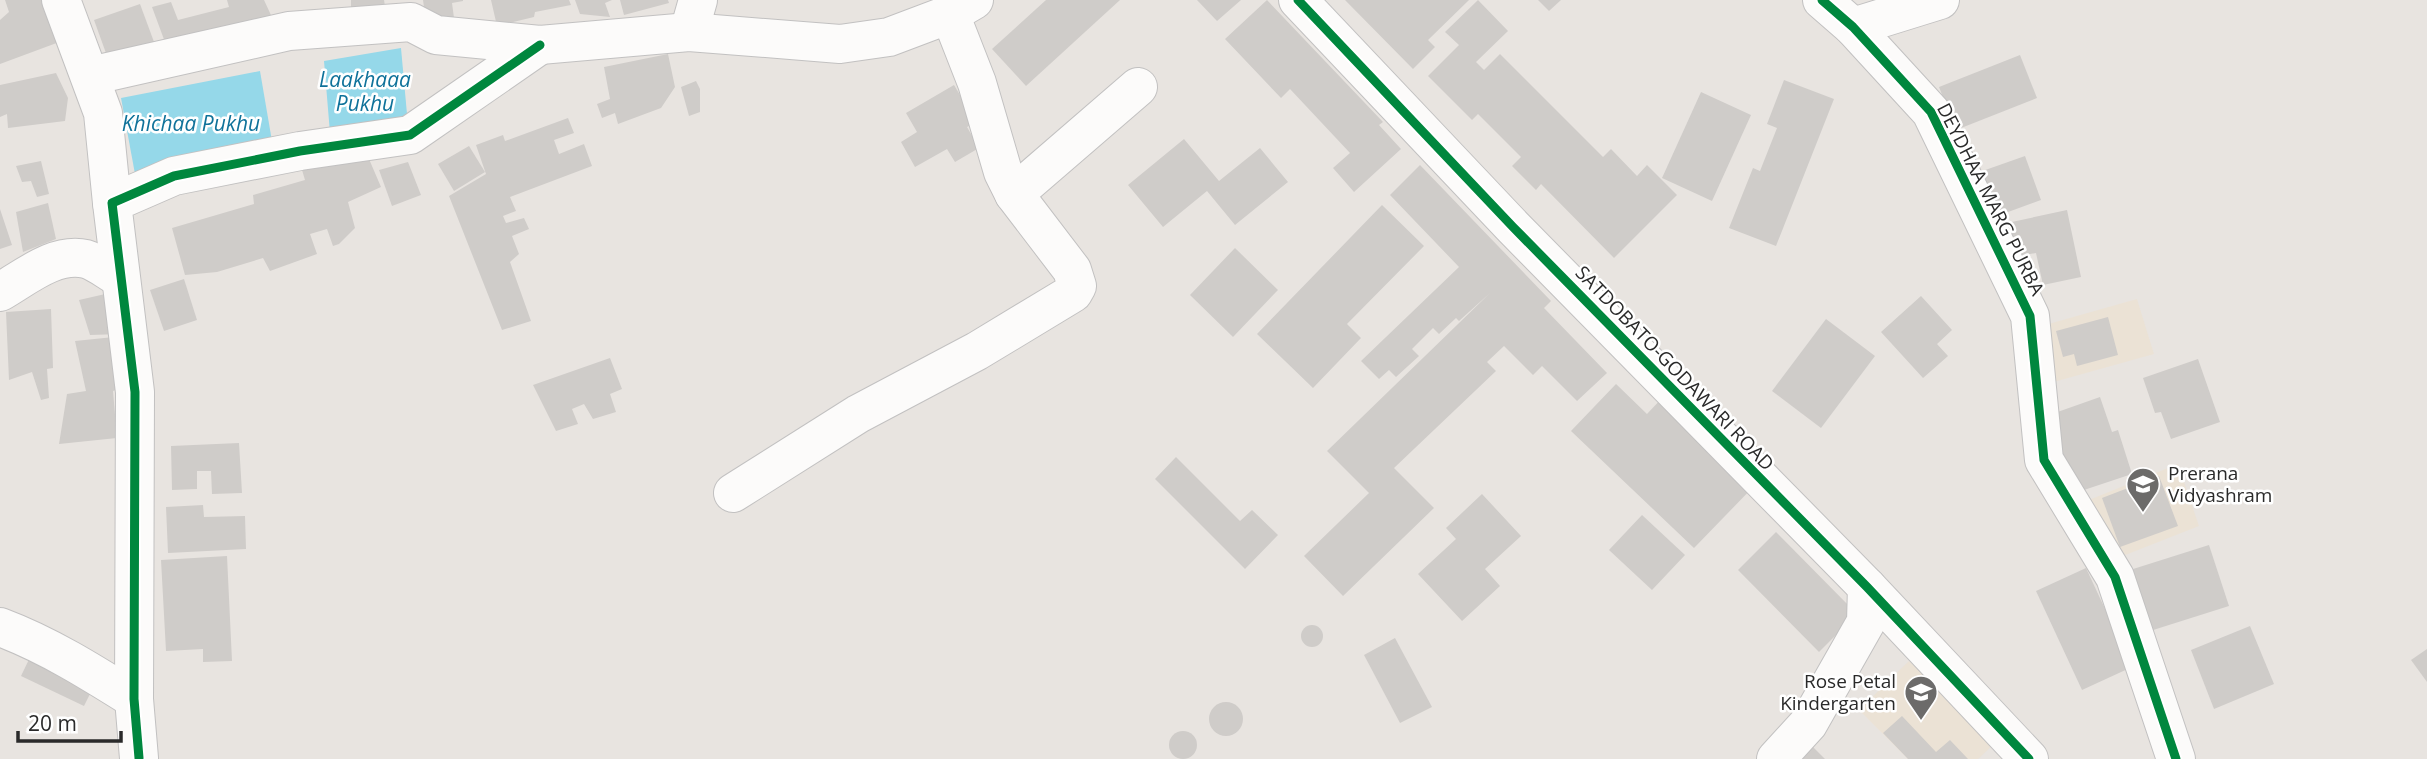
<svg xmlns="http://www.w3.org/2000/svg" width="2427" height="759" font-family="'Open Sans',sans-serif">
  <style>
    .education { fill: #ebe2d5 }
    .water { fill: #95d8e9 }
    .building { fill: #cfccc9 }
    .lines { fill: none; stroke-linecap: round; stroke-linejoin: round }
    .minor-casing { stroke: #c2c1c1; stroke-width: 40 }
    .minor { stroke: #fcfbfa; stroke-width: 38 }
    .cycleway-casing { stroke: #fff; stroke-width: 13 }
    .cycleway { stroke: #00873e; stroke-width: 9 }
    .labels { text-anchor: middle; stroke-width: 5; stroke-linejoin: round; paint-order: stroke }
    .street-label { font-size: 19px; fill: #2a2a2a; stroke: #fff }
    .poi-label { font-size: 19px; fill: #2a2a2a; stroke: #fff; text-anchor: start }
    .water-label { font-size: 21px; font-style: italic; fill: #0f729a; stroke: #fff }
  </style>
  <rect width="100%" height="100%" fill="#e8e4e0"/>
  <g class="education">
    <path d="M2137,299L2154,354L2050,383L2038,327Z"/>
    <path d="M2178,464L2199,526L2115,559L2084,502Z"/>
    <path d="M1909,661L1994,744L1978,759H1908L1859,710Z"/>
  </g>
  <g class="water">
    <path d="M401,48L408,125L330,133L324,61Z"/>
    <path d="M260,71L273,147L135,174L121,98Z"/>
  </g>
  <g class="building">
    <path d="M5,0H47L62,41L0,64V20L9,12Z"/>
    <path d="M227,0H264L276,26L169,53L152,7L171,2L178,20L229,7Z"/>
    <path d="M351,0H384L386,12L319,14L351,7Z"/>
    <path d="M423,0H463V1L452,3L454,18L426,22Z"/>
    <path d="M491,0H569L571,5L535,12L534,17L497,26Z"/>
    <path d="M575,0H612L605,3L610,17L580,14Z"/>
    <path d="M620,0H668L669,3L624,15Z"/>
    <path d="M1046,0H1120L1026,86L992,49Z"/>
    <path d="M1197,0H1241L1217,21Z"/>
    <path d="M1267,0L1383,122L1379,125L1401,149L1354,192L1333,168L1350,153L1290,89L1281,98L1225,39Z"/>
    <path d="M1345,0H1469L1428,40L1435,47L1413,69Z"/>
    <path d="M1478,0L1508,31L1476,62L1484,70L1500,54L1603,157L1611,149L1637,176L1647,165L1677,195L1614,258L1541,184L1536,190L1512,166L1521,157L1478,114L1472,120L1428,76L1459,45L1445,32Z"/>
    <path d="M1538,0H1561L1549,11Z"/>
    <path d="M140,4L157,50L111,67L94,20Z"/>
    <path d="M668,54L675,87L661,108L618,124L615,113L602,118L597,104L610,99L604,67Z"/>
    <path d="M2020,55L2037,98L1956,130L1939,87Z"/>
    <path d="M56,73L68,98L65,121L8,128L7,114L0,117V85Z"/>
    <path d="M1784,80L1834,99L1776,246L1729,228L1753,168L1760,171L1777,128L1767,124Z"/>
    <path d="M696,81L700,89V112L689,116L681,87Z"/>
    <path d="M954,85L976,122L967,127L979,148L955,162L947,149L915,167L901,142L917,132L906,113Z"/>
    <path d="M1701,92L1751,115L1712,201L1662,178Z"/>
    <path d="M568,118L574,133L554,140L559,154L584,144L592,166L510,197L516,211L503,216L506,223L524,218L529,229L512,236L519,254L510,262L531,321L502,330L449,196L486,174L476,145L503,135L505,141Z"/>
    <path d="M1184,139L1219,181L1260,148L1288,182L1235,225L1207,191L1163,227L1128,185Z"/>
    <path d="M469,146L485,172L454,191L438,164Z"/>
    <path d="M366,152L381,187L348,202L355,228L339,244L333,246L327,229L310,234L317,254L270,271L263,258L217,272L185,275L172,228L254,204L253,195L305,180L302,170Z"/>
    <path d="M2025,156L2041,200L1989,219L1974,174Z"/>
    <path d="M41,161L49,194L37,197L31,181L22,182L16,166Z"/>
    <path d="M408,162L421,195L392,206L379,170Z"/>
    <path d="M1420,165L1551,301L1544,308L1607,373L1577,401L1542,366L1533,375L1504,346L1487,362L1496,371L1394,468L1434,508L1343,596L1304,556L1369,493L1327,451L1490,293L1459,321L1456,318L1439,334L1433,328L1412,349L1419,356L1396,377L1389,370L1379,379L1361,361L1459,267L1390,195Z"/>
    <path d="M48,203L56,239L23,252L16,212Z"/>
    <path d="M1382,205L1424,246L1347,324L1361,338L1313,388L1257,334Z"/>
    <path d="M0,209L12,245L0,249Z"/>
    <path d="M2067,210L2081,277L2043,285L2036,253L2014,257L2007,223Z"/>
    <path d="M1235,248L1278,290L1233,337L1190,295Z"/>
    <path d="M184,279L197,320L164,331L150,290Z"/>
    <path d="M114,292L122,334L90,335L79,300Z"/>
    <path d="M1921,296L1952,330L1937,344L1948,356L1923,378L1881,332Z"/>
    <path d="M51,309L53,368L47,369L49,398L41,400L32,372L9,380L6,312Z"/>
    <path d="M2108,317L2118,355L2077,366L2074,354L2063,357L2056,331Z"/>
    <path d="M1826,319L1875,356L1821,428L1772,391Z"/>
    <path d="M114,337L124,387L113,391L117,438L59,444L67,394L86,391L75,341Z"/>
    <path d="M610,358L622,389L610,394L616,412L593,419L584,404L572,409L578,424L556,431L533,385Z"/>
    <path d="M2198,359L2220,422L2171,439L2161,412L2155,413L2143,378Z"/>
    <path d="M1616,384L1647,414L1664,396L1756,484L1694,548L1571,431Z"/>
    <path d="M2100,397L2112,432L2118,430L2132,474L2075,493L2049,415Z"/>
    <path d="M239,443L242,493L212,494L211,471H197V489L172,490L171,446Z"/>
    <path d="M1176,457L1240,521L1252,510L1278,535L1245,569L1155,479Z"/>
    <path d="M2159,476L2178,526L2120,547L2102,498Z"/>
    <path d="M1482,494L1521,536L1485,569L1500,586L1462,621L1418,574L1456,539L1446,528Z"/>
    <path d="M203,505L204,517L245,516L246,549L168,553L166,507Z"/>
    <path d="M1642,515L1685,555L1652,590L1609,550Z"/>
    <path d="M1776,532L1857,614L1819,652L1738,570Z"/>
    <path d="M2209,545L2229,606L2150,631L2130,570Z"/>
    <path d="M227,556L232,661L203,662V649L166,651L161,560Z"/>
    <path d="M2086,568L2132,667L2082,690L2036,591Z"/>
    <circle cx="1312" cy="636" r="11"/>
    <path d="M2250,626L2274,684L2214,709L2191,650Z"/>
    <path d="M1395,638L1432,707L1400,723L1364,655Z"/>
    <path d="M34,649L97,680L84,706L21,676Z"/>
    <path d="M2427,649V682L2411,660Z"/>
    <circle cx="1226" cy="719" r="17"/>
    <path d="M1902,716L1936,752L1950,740L1968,759H1908L1883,733Z"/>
    <circle cx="1183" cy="745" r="14"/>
    <path d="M1809,743L1825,759H1794Z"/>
  </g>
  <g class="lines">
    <defs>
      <g id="minor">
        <path d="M61,0L103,113L112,203"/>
        <path d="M1298,0L1513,227L1867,587L2029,759"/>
        <path d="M1822,0L1853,27L1931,112L2030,316L2044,460L2115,577L2176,759"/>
        <path d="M1853,27L1940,0"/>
        <path d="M689,32L698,0"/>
        <path d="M90,76L289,31L411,22L436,35L540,45L689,32L840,44L889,37L950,14L974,0"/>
        <path d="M1014,194L1138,87"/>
        <path d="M0,292C26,277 55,252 86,259C97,262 109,272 120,278"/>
        <path d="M733,493L858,414L977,351L1073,293L1077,286L1072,270L1014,194L1003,172L977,83L950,14"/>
        <path d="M0,627C48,645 91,672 134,699"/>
        <path d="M139,758L134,699L135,392L112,203L174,176L300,151L410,135L540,45"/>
        <path d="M1776,759L1808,724L1866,622L1867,587"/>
      </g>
    </defs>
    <use href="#minor" class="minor-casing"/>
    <use href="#minor" class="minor"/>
    <defs>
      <g id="cycleway">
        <path d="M1298,0L1513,227L1867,587L2029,759"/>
        <path d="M1822,0L1853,27L1931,112L2030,316L2044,460L2115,577L2176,759"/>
        <path d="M139,758L134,699L135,392L112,203L174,176L300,151L410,135L540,45"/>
      </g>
    </defs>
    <use href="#cycleway" class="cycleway-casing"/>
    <use href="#cycleway" class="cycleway"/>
  </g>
  <defs>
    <symbol id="school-pin" viewBox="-11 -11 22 30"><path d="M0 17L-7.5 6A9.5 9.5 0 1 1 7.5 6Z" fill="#6c6b6a" stroke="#fff"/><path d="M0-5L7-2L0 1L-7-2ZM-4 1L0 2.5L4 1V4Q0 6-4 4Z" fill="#fff"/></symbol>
  </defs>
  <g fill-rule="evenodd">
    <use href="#school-pin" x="2124" y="465" width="38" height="52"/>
    <use href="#school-pin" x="1902" y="673" width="38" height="52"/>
  </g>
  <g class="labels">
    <g class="street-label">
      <text transform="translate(1991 199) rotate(63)" y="7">DEYDHAA MARG PURBA</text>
      <text transform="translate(1675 368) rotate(46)" y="7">SATDOBATO-GODAWARI ROAD</text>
    </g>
    <g class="poi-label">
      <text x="2168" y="480">Prerana<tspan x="2168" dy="22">Vidyashram</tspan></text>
      <text x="1896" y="688" text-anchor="end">Rose Petal<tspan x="1896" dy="22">Kindergarten</tspan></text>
    </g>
    <g class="water-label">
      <text x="365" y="87">Laakhaaa<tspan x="365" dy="24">Pukhu</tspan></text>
      <text x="191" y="131">Khichaa Pukhu</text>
    </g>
  </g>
  <path d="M18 731v10h103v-10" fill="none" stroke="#2a2a2a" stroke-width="3.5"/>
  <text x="28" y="731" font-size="21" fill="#2a2a2a" stroke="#ffffff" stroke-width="5" paint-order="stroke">20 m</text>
</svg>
